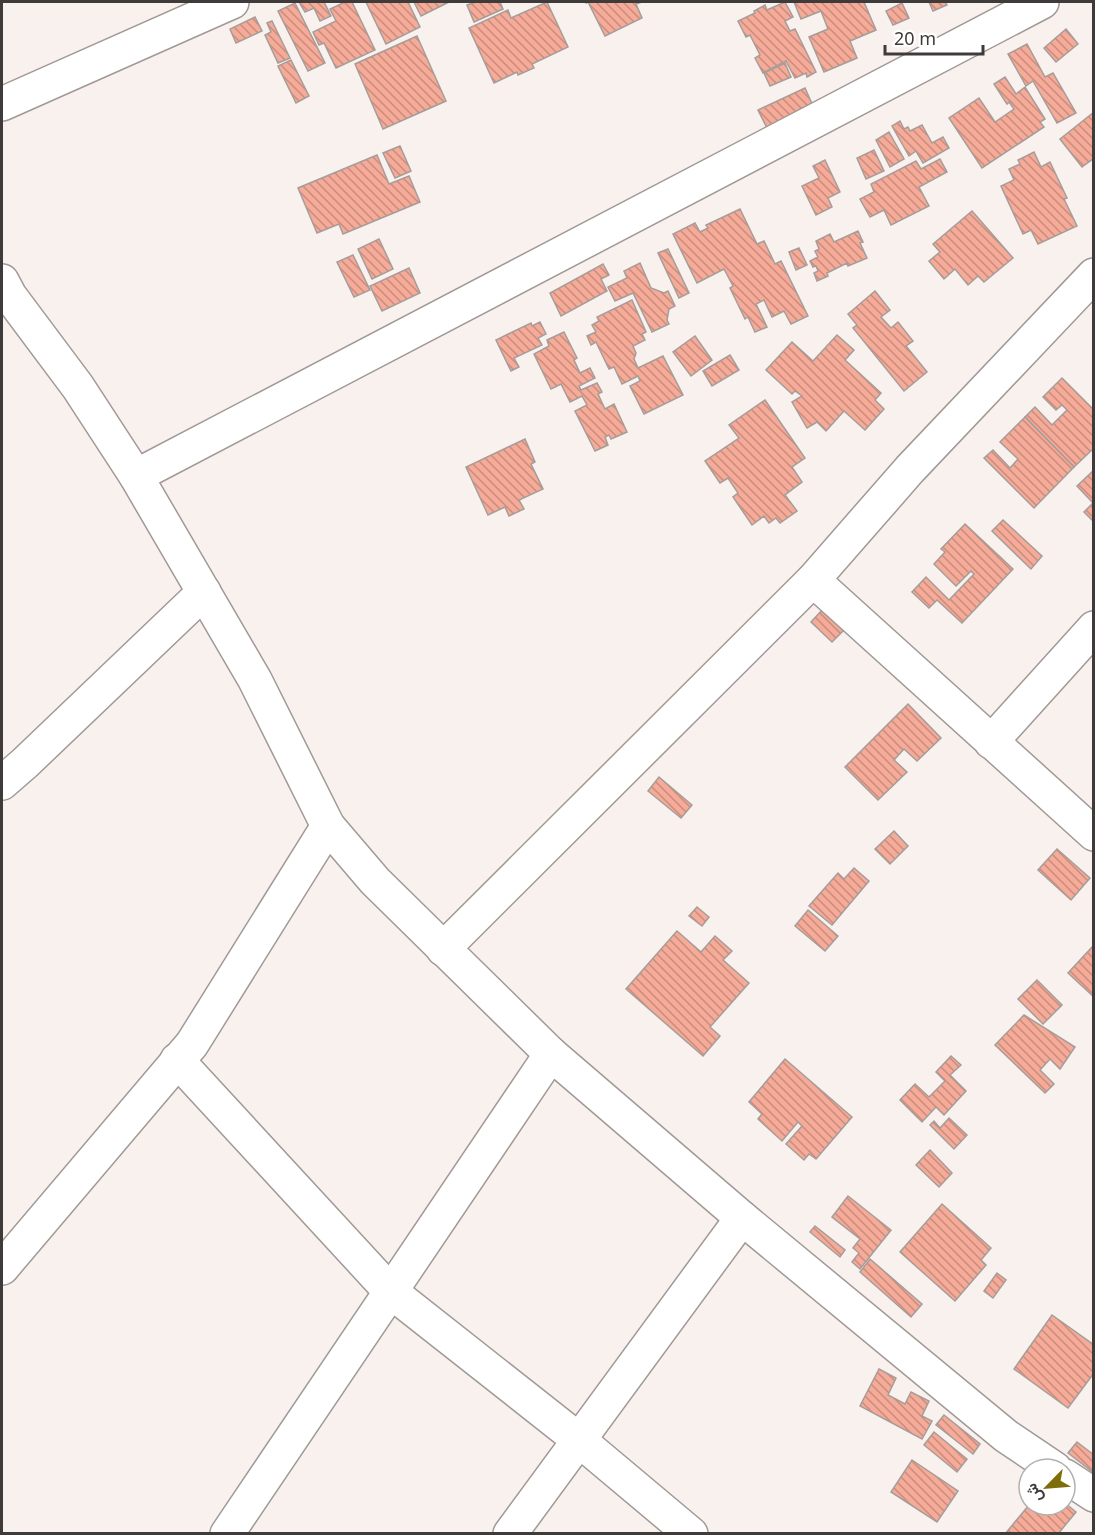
<svg xmlns="http://www.w3.org/2000/svg" width="1095" height="1535" font-family="'Noto Sans',Vazirmatn,sans-serif">
  <style>
    .building { fill: url(#building-back-hatch); stroke: #a59d9a; stroke-width: 1.5 }
    .lines { fill: none; stroke-linecap: round; stroke-linejoin: round }
    .minor-casing { stroke: #a19996; stroke-width: 36 }
    .minor { stroke: #fff; stroke-width: 33 }
  </style>
  <defs>
    <pattern id="building-back-hatch" width="6" height="6" patternUnits="userSpaceOnUse" patternTransform="scale(1.5)"><rect width="6" height="6" fill="#f6aa98"/><path d="M-1 5l2 2M0 0l6 6M5-1l2 2" fill="none" stroke="#c98c7d"/></pattern>
  </defs>
  <rect width="100%" height="100%" fill="#f9f1ed"/>
  <g class="building">
    <path d="M299,2H324L331,16L320,21L314,8L305,12Z"/>
    <path d="M345,2H352L375,50L336,68L324,43L319,45L313,32L336,21L330,9Z"/>
    <path d="M366,2H408L420,27L386,44Z"/>
    <path d="M414,2H449L421,16Z"/>
    <path d="M476,2H500L503,9L474,22L467,5Z"/>
    <path d="M547,2L568,47L532,64L534,68L518,75L517,72L494,83L469,28L508,10L511,18Z"/>
    <path d="M585,2H642L636,4L642,18L605,36L588,2L586,3Z"/>
    <path d="M785,2L793,17L785,21L790,31L795,29L816,72L807,77L806,73L795,78L786,61L763,73L755,58L760,55L750,35L746,37L738,21L755,13L754,11L765,5L767,10Z"/>
    <path d="M794,2H864L876,30L850,41L857,58L824,72L809,37L828,29L821,11L801,19Z"/>
    <path d="M929,2H945L947,5L933,11Z"/>
    <path d="M295,3L325,63L308,71L278,11Z"/>
    <path d="M902,3L909,18L893,25L886,11Z"/>
    <path d="M255,17L262,31L236,43L230,29Z"/>
    <path d="M272,21L290,58L278,63L265,35L271,32L267,23Z"/>
    <path d="M1066,29L1078,44L1056,62L1044,48Z"/>
    <path d="M417,36L446,101L383,129L355,64Z"/>
    <path d="M1027,44L1045,77L1053,73L1076,113L1057,123L1033,81L1026,86L1008,54Z"/>
    <path d="M291,60L309,96L296,103L278,66Z"/>
    <path d="M785,63L791,77L770,86L764,73Z"/>
    <path d="M1005,77L1016,94L1025,87L1045,119L1040,122L1044,127L982,168L949,118L979,98L995,122L1014,109L1009,102L1007,104L994,84Z"/>
    <path d="M805,88L813,106L767,128L758,110Z"/>
    <path d="M1094,112V158L1082,167L1060,139Z"/>
    <path d="M900,121L904,129L908,127L910,131L922,125L932,143L943,137L949,148L923,163L916,151L909,156L892,126Z"/>
    <path d="M889,132L904,159L890,167L876,140Z"/>
    <path d="M400,146L411,171L395,178L383,153Z"/>
    <path d="M874,150L884,171L866,179L857,158Z"/>
    <path d="M1034,152L1041,167L1050,162L1067,198L1064,199L1077,226L1038,244L1031,230L1023,234L1001,186L1014,180L1009,169L1020,164L1018,160Z"/>
    <path d="M377,155L389,184L409,176L420,202L343,234L339,224L317,233L298,188Z"/>
    <path d="M940,159L947,172L919,187L929,206L891,225L884,210L870,217L860,199L874,192L871,184L916,161L921,169Z"/>
    <path d="M825,160L840,192L828,198L832,207L816,215L802,186L819,178L813,166Z"/>
    <path d="M740,209L757,244L764,241L775,264L781,261L808,316L791,324L784,311L772,317L764,300L756,304L767,327L755,332L748,317L745,319L730,288L733,286L724,269L697,283L673,234L695,223L700,232L708,228L706,225Z"/>
    <path d="M972,211L1013,258L984,282L978,276L968,285L955,269L944,279L929,261L940,252L933,244Z"/>
    <path d="M858,231L863,242L860,243L867,258L848,266L847,263L827,273L828,276L817,281L814,273L818,271L816,266L813,267L810,261L818,257L815,251L819,249L816,241L830,234L834,242Z"/>
    <path d="M379,239L393,269L372,279L358,249Z"/>
    <path d="M799,248L807,265L796,270L789,252Z"/>
    <path d="M668,249L689,293L679,298L658,253Z"/>
    <path d="M353,255L370,290L354,297L337,262Z"/>
    <path d="M640,263L651,288L664,293L668,291L675,306L669,309L667,320L669,324L652,332L633,293L615,301L608,287L627,278L624,271Z"/>
    <path d="M603,264L609,275L601,279L607,291L561,316L550,293Z"/>
    <path d="M409,268L420,293L382,311L370,286Z"/>
    <path d="M875,291L890,310L881,317L891,328L898,322L913,341L906,346L927,372L904,391L853,328L857,325L848,314Z"/>
    <path d="M632,300L646,332L642,334L645,340L633,346L636,353L634,359L638,368L663,356L683,395L644,414L630,386L640,381L638,376L622,384L614,367L609,369L596,342L591,345L587,336L596,332L592,325L599,321L597,317Z"/>
    <path d="M540,322L546,334L538,338L542,345L514,358L519,367L511,371L496,340L531,323L532,326Z"/>
    <path d="M564,332L577,358L574,360L580,373L590,368L595,378L579,386L581,390L597,383L602,392L598,394L605,409L614,404L627,432L611,439L609,435L605,437L608,445L595,451L575,411L587,405L582,396L570,402L561,384L551,389L534,354L549,346L547,340Z"/>
    <path d="M837,335L854,350L845,360L881,393L875,400L884,409L865,430L844,411L826,431L817,422L807,428L792,402L802,396L795,391L792,394L766,370L792,342L813,361Z"/>
    <path d="M695,336L712,360L691,376L673,352Z"/>
    <path d="M730,355L739,370L712,386L703,371Z"/>
    <path d="M1062,378L1094,410V448L1074,467L1025,417L1035,407L1052,425L1067,410L1062,405L1056,410L1043,397Z"/>
    <path d="M765,400L805,458L792,467L802,482L785,495L797,511L780,523L776,518L769,523L764,516L752,525L733,497L738,493L728,478L720,483L705,461L739,438L729,425Z"/>
    <path d="M1025,417L1074,467L1034,508L984,458L993,450L1010,468L1018,459L1000,442Z"/>
    <path d="M525,439L535,462L531,464L543,489L519,500L524,509L509,516L505,507L488,515L466,467Z"/>
    <path d="M1094,470V522L1084,512L1093,503L1077,486Z"/>
    <path d="M1003,520L1042,556L1031,569L992,531Z"/>
    <path d="M965,524L1013,569L962,623L937,600L929,608L912,592L926,577L949,600L974,574L971,571L956,586L934,564L945,552L941,549Z"/>
    <path d="M823,609L845,629L832,642L811,622Z"/>
    <path d="M908,704L941,738L917,761L904,749L894,760L907,772L878,800L845,767Z"/>
    <path d="M659,777L692,805L681,818L648,791Z"/>
    <path d="M894,831L908,846L890,864L875,849Z"/>
    <path d="M1057,849L1090,878L1071,900L1038,870Z"/>
    <path d="M854,868L869,881L832,925L809,906L838,873L844,879Z"/>
    <path d="M697,907L709,917L702,926L689,916Z"/>
    <path d="M808,910L838,936L825,951L795,926Z"/>
    <path d="M677,931L701,952L715,936L732,951L723,960L749,983L710,1027L720,1036L703,1056L626,989Z"/>
    <path d="M1094,945V997L1068,973Z"/>
    <path d="M1037,980L1062,1005L1043,1024L1018,999Z"/>
    <path d="M1024,1015L1075,1047L1060,1069L1050,1059L1040,1070L1054,1084L1045,1093L995,1045Z"/>
    <path d="M951,1056L961,1065L950,1075L966,1091L944,1115L936,1107L922,1122L900,1100L915,1084L929,1097L945,1081L936,1072Z"/>
    <path d="M785,1059L852,1117L816,1159L809,1154L804,1160L786,1144L802,1126L798,1122L782,1141L758,1119L762,1114L749,1102Z"/>
    <path d="M949,1118L967,1135L954,1149L930,1125L934,1121L940,1128Z"/>
    <path d="M930,1150L952,1173L939,1187L916,1165Z"/>
    <path d="M848,1196L891,1230L860,1269L852,1262L859,1253L853,1248L860,1239L832,1217Z"/>
    <path d="M942,1204L991,1248L981,1260L986,1265L955,1301L900,1252Z"/>
    <path d="M815,1226L845,1250L840,1257L810,1232Z"/>
    <path d="M870,1259L922,1304L911,1317L860,1272Z"/>
    <path d="M997,1273L1006,1280L993,1298L984,1291Z"/>
    <path d="M1052,1315L1094,1345V1373L1068,1408L1014,1369Z"/>
    <path d="M879,1369L896,1378L888,1395L905,1404L911,1392L929,1401L922,1416L932,1421L922,1439L860,1406Z"/>
    <path d="M944,1415L980,1444L973,1454L936,1425Z"/>
    <path d="M934,1432L967,1459L957,1472L924,1445Z"/>
    <path d="M1077,1442L1094,1455V1473L1068,1453Z"/>
    <path d="M912,1460L958,1491L937,1522L891,1492Z"/>
    <path d="M1065,1503L1076,1512L1058,1534H1005L1029,1505H1065Z"/>
  </g>
  <g class="lines">
    <defs>
      <g id="minor">
        <path d="M2,104L232,2"/>
        <path d="M2,281L10,296L78,387L136,476L255,680L328,826L375,881L551,1054L742,1218L1006,1436L1055,1469"/>
        <path d="M136,476L1042,2"/>
        <path d="M813,580L1094,834"/>
        <path d="M991,742L1094,628"/>
        <path d="M2,783L25,763L204,592"/>
        <path d="M443,949L813,580L910,469L1094,275"/>
        <path d="M177,1060L390,1291L579,1440L691,1534"/>
        <path d="M2,1268L192,1044L328,826"/>
        <path d="M1065,1476L1094,1495"/>
        <path d="M227,1534L551,1054"/>
        <path d="M510,1534L742,1218"/>
      </g>
    </defs>
    <use href="#minor" class="minor-casing"/>
    <use href="#minor" class="minor"/>
  </g>
  <rect width="1095" height="1535" fill="none" stroke="#3f3b3a" stroke-width="6"/>
  <g transform="translate(1047 1487) rotate(245)"><circle r="28" fill="#ffffff" stroke="#b2b1b0" stroke-width="1.5"/>
  <path d="M0-4.5L10 22L0 15L-10 22Z" fill="#7e6e0b"/>
  <text y="-9" font-size="16" font-weight="bold" text-anchor="middle" fill="#3f3b3a">ش</text>
  </g>
  <path d="M885 45v9h98v-9" fill="none" stroke="#3f3b3a" stroke-width="3"/>
  <text x="894" y="45" font-size="18" fill="#3f3b3a" stroke="#ffffff" stroke-width="4.5" paint-order="stroke">20 m</text>
</svg>
